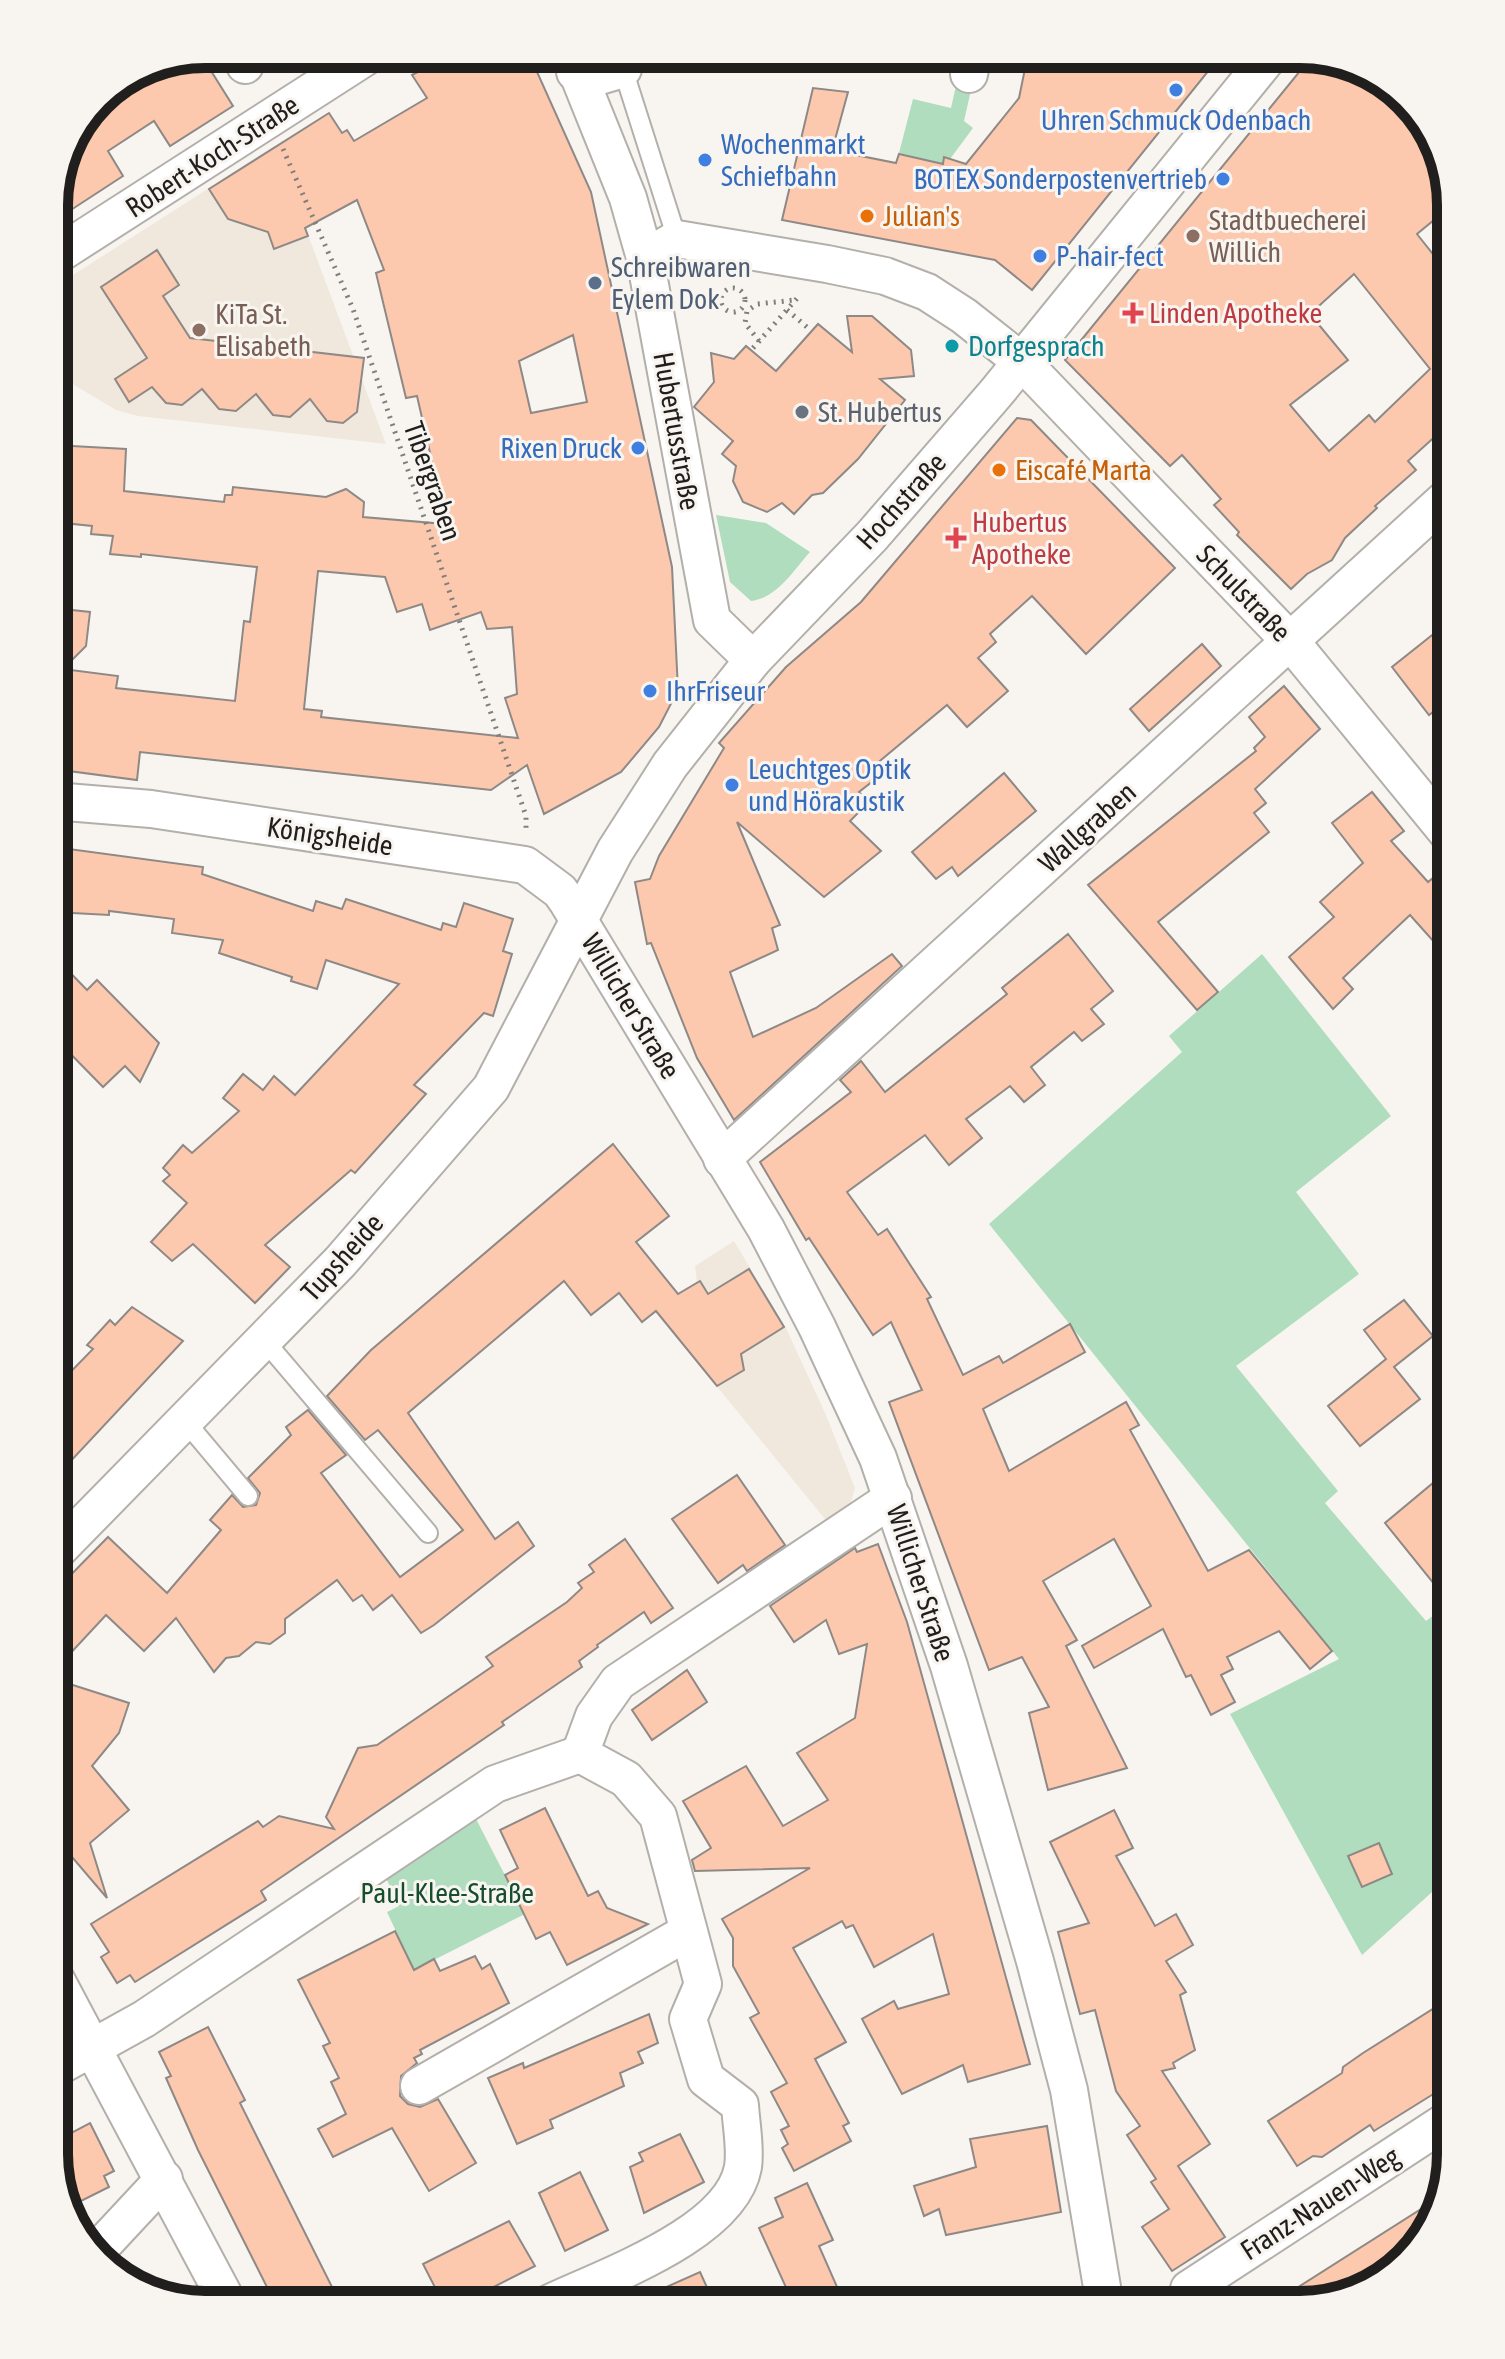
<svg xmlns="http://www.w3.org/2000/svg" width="1505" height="2359" font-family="'Asap Condensed',sans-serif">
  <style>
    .built { fill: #f0e8dd }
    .green { fill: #afddbd }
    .building { fill: #fdc9ae; stroke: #8e8986; stroke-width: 2; fill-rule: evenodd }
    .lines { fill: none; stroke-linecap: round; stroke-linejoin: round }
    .lane-casing { stroke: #b3b0ab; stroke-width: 22 }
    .street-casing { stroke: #b3b0ab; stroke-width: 40 }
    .path { stroke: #817f7c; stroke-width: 5; stroke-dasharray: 2 6; stroke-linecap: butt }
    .lane { stroke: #fff; stroke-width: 18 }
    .street { stroke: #fff; stroke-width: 36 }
    .shop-dot { fill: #3f7fe0; stroke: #f8f5f0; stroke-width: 3 }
    .food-dot { fill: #e8710a; stroke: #f8f5f0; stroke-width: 3 }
    .education-dot { fill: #8d6e63; stroke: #f8f5f0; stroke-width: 3 }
    .service-dot { fill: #5c6f8a; stroke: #f8f5f0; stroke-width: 3 }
    .health-dot { fill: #e0444e; stroke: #f8f5f0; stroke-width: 3 }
    .culture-dot { fill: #0f9aa8; stroke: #f8f5f0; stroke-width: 3 }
    .worship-dot { fill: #6b7280; stroke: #f8f5f0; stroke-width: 3 }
    .labels { text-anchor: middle; stroke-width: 6; stroke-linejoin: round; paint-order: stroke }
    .shop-label { font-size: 28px; fill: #366cbe; stroke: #f8f5f0; text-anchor: start }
    .street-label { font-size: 28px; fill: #201f1d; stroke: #f8f5f0 }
    .food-label { font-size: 28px; fill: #c56008; stroke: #f8f5f0; text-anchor: start }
    .education-label { font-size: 28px; fill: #785e54; stroke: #f8f5f0; text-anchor: start }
    .service-label { font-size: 28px; fill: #4e5e75; stroke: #f8f5f0; text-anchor: start }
    .health-label { font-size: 28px; fill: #be3a42; stroke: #f8f5f0; text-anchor: start }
    .culture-label { font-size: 28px; fill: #0d838f; stroke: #f8f5f0; text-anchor: start }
    .worship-label { font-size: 28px; fill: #5b616d; stroke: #f8f5f0; text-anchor: start }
    .park-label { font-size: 28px; fill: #154d2d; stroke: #f8f5f0 }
    .rim { fill: none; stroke: #201f1d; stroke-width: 10 }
  </style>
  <rect width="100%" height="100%" fill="#f8f5f0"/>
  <g class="built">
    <path d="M275,146L386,444L138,416L116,410L54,373V287Z"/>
    <path d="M734,1241L786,1328L826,1415L855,1488L848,1512L829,1524L653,1308L697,1282L695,1266Z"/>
  </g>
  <g class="green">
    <path d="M958,77L973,81L964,121L973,128L950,159L944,157L943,164L899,153L913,99L951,108Z"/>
    <path d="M716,515L766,523L810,552C793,571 777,598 751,601L730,582Z"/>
    <path d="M1262,954L1391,1116L1296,1192L1359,1274L1236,1366L1338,1491L1325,1503L1426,1621L1451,1602V1875L1362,1955L1230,1714L1339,1659L989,1224L1182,1052L1169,1036Z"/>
    <path d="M475,1817L525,1914L414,1970L387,1912L399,1906L386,1878Z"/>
  </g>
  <g class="building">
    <path d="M416,54H529L591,192L672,567L678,690L659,727L621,772L544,814L527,765L491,790L140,752L137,780L54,769V608L90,612L86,646L63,669L118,676L116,688L235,701L244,621L250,622L257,567L141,554V557L110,554L113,536L91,534L92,526L54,522V445L126,449L124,491L224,502L225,495H232L233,487L326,497L346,489L364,502L363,517L446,524L431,480L436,479L417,396L406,398L376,273L384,270L357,200L305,228L308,236L274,249L268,232L228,219L209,189L329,113L342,133L347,130L354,141L427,98L412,75L420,71ZM573,335L587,402L531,413L519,361ZM318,571L385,577L397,612L422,604L430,630L481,612L487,629L512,627L517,694L505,698L518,738L321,717L322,711L304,709Z"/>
    <path d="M1028,54H1222L1032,290L995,260L782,220L813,88L848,92L833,147L836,151L896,163L899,154L943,164L944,157L966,164L1019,98Z"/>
    <path d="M1313,55L1384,79L1435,138L1451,206L1417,234L1451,277V422L1408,461L1416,470L1375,506L1377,508L1345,538L1332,560L1307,574L1291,589L1237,535L1239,532L1214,505L1221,499L1182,455L1170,466L1065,360ZM1354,274L1430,369L1375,422L1369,415L1329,451L1290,405L1348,360L1310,314Z"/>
    <path d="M183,58L192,72L206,63L233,106L170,146L154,121L108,151L123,176L54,221V195L89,119L148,83L140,70L148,65Z"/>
    <path d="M157,250L179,285L163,296L190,338L364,358L357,412L343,423L327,421L310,399L290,417L273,415L256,394L236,411L219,409L202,389L182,405L166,403L152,387L129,402L115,379L147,358L101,287Z"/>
    <path d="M847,316H872L911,350L914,376L880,379L905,400L858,459L823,493L812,495L794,514L782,503L767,512L743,502L733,481L736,466L722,454L733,441L694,407L714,382L711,353L734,359L746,346L776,371L818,324L852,352Z"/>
    <path d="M1017,418L1031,420L1175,568L1086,654L1032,596L990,634L996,642L978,658L1008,691L967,727L947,705L875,765L882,774L859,792L868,803L850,821L881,851L824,897L737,822L780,925L772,928L778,950L730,972L753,1037L816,1008L892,954L902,966L734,1120L697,1058L651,943L647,944L635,882L650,879L659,856L724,748L719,743L786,667L861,602Z"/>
    <path d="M1451,620V698L1429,715L1392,667Z"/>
    <path d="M1202,644L1221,666L1149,731L1130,709Z"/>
    <path d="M1284,686L1320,729L1255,789L1266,803L1254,813L1269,832L1158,922L1218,992L1197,1010L1088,885L1256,751L1254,748L1265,737L1249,717Z"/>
    <path d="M1004,773L1036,811L958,876L952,867L936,879L912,852Z"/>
    <path d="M1372,792L1404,831L1391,841L1428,882L1439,873L1451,888V961L1410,915L1343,978L1353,989L1333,1009L1289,957L1334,917L1320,902L1363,863L1332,823Z"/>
    <path d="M54,847L203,867L202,874L313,911L316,901L342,909L346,899L441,930L443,923L456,927L464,903L513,919L503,951L512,954L493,1016L484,1013L414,1085L426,1094L355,1173L351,1170L265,1245L290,1267L255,1303L193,1244L172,1261L151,1242L187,1203L163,1181L170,1175L163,1168L183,1145L192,1153L239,1111L223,1098L243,1074L263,1090L274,1076L295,1095L399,984L326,960L317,989L291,981L292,977L219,953L223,940L172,933L174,919L109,911V915L54,912Z"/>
    <path d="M1068,934L1113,991L1091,1009L1104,1024L1082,1041L1074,1032L1031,1067L1045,1085L1024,1102L1010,1086L966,1119L982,1138L949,1165L925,1135L847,1192L878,1235L887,1229L931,1297L927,1299L963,1375L999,1356L1003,1363L1070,1324L1085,1352L983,1409L1009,1471L1126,1402L1139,1425L1130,1430L1208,1571L1249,1550L1332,1651L1310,1669L1279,1631L1227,1657L1233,1669L1221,1675L1235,1702L1211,1715L1191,1675L1186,1677L1163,1629L1094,1668L1082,1646L1151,1606L1114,1539L1043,1581L1077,1640L1066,1646L1127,1768L1048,1790L1029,1713L1049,1707L1022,1657L989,1670L889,1402L922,1390L891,1322L873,1335L809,1238L806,1240L760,1162L851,1092L840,1080L861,1061L885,1092L1007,994L1002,988Z"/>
    <path d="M54,956L87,990L97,980L159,1043L140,1082L125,1066L103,1087L54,1037Z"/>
    <path d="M613,1144L669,1216L636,1242L678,1294L700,1281L708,1294L749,1269L784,1327L741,1354L744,1370L717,1386L656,1311L642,1322L619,1293L591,1315L564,1281L408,1413L495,1539L518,1522L534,1546L434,1625L421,1633L392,1595L373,1610L362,1595L353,1601L337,1580L285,1619V1633L270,1644L256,1642L239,1656L226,1658L214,1672L176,1618L144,1651L106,1615L54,1671V1592L108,1537L167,1593L221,1530L210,1520L232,1495L243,1507L256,1505L260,1493L248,1478L291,1435L286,1427L308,1410L346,1455L321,1473L400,1577L463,1530L378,1430L365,1440L327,1396L371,1350Z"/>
    <path d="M1404,1300L1433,1336L1394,1367L1420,1399L1360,1446L1328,1406L1386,1359L1364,1330Z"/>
    <path d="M132,1307L183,1341L54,1479V1389L93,1349L87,1345L110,1320L115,1325Z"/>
    <path d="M1451,1468V1605L1385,1523Z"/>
    <path d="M737,1475L785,1545L747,1571L743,1565L718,1583L672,1519Z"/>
    <path d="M625,1539L673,1608L651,1623L644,1612L597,1645L598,1647L579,1661L582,1667L502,1722L504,1725L261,1891L266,1900L135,1982L130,1975L117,1983L101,1957L109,1952L91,1924L258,1821L263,1827L279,1816L334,1829L326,1817L358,1748L377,1745L493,1666L486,1657L567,1602L582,1588L578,1583L594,1572L589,1565Z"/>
    <path d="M878,1544L907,1622L1030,2064L968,2082L963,2065L902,2094L862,2019L894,2001L898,2009L949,1994L933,1934L874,1967L853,1925L846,1928L842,1921L793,1948L846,2042L815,2059L849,2123L843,2126L851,2141L794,2171L782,2148L788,2144L781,2130L789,2126L771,2092L787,2083L750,2018L759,2013L733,1966V1938L722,1919L810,1868L695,1871L692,1860L711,1848L683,1801L746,1766L783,1826L828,1800L797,1753L855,1718L867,1644L839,1654L826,1620L794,1642L770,1606L855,1548L857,1552Z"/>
    <path d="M687,1670L707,1702L652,1740L632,1710Z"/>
    <path d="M54,1679L129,1703L119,1733L92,1766L129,1810L90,1843L107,1898L54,1836Z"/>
    <path d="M545,1808L588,1896L598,1891L607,1908L648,1924L567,1965L550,1932L536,1939L505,1875L518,1868L500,1830Z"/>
    <path d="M1114,1810L1133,1848L1116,1856L1155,1926L1176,1914L1193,1945L1166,1961L1186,1992L1180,1995L1195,2050L1173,2063L1175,2068L1162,2071L1210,2144L1178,2166L1225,2237L1172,2271L1142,2227L1169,2209L1151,2182L1156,2179L1127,2135L1140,2126L1116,2091L1095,2010L1080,2014L1058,1932L1089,1923L1050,1842Z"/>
    <path d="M1379,1843L1392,1874L1362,1887L1348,1856Z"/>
    <path d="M395,1931L414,1970L434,1959L440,1971L475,1956L482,1969L490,1964L509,2003L420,2050L422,2054L414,2058L417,2063L401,2076L400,2096L408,2104L420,2107L438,2099L476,2163L429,2191L392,2128L333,2157L318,2129L346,2114L331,2082L339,2078L323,2046L330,2043L298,1980Z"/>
    <path d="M1436,2007L1451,2031V2083L1374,2131L1370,2125L1322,2157L1313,2156L1297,2166L1268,2121L1342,2073L1343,2067L1363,2053Z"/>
    <path d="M649,2014L658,2043L638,2052L643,2063L620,2073L624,2086L550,2120L553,2128L517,2144L488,2078L523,2063L524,2068Z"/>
    <path d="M208,2027L245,2100L240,2103L341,2305H276L198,2150L166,2078L171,2076L159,2052Z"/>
    <path d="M90,2123L114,2171L104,2176L109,2187L67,2208L54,2142Z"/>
    <path d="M1047,2126L1061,2212L946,2235L939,2209L924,2216L914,2186L976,2167L970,2139Z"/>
    <path d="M680,2134L704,2182L644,2213L630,2167L643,2161L639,2153Z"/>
    <path d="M580,2172L608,2230L565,2251L539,2193Z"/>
    <path d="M807,2183L833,2240L819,2246L845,2305H794L759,2228L783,2217L775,2198Z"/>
    <path d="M1440,2197L1431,2230L1367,2289L1300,2305H1270Z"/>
    <path d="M509,2221L535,2266L458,2305H444L423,2264Z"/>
    <path d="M700,2272L715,2305H626Z"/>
  </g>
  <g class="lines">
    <defs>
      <g id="lane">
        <path d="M623,69L677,239"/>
        <path d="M264,1340L428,1533"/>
        <path d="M185,1421L248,1496"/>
      </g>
      <g id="street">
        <path d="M240,54L245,65"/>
        <path d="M570,54L628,198L645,258L712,620L753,660"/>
        <path d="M575,72L596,77L623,69"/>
        <path d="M969,74L973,54"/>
        <path d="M54,257L370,54"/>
        <path d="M645,258L677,239L827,264L885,276L927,292L964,316L1022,362L1291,642L1451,837"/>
        <path d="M54,801L151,809L525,865L560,891L567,901L766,1229L817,1327L878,1458L949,1666L1035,1961L1069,2090L1105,2305"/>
        <path d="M722,1159L1451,494"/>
        <path d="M54,1554L340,1262L491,1088L615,851L670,765L753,660L872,536L996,393L1271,54"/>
        <path d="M580,1754L594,1716L618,1682L893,1498"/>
        <path d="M54,1976L229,2305"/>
        <path d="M54,2069L144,2019L495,1784L580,1754L626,1779L658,1816L703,1984L688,2019L706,2079L740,2105C741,2124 746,2148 743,2167C731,2235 601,2278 546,2305"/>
        <path d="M419,2086L688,1932"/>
        <path d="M96,2252L164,2179"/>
        <path d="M1189,2289L1451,2118"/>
      </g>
    </defs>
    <use href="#lane" class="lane-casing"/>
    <use href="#street" class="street-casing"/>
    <g class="path">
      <path d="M283,149L353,309L526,816V832"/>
      <circle cx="733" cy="300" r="12"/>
      <path d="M787,310L808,328"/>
      <path d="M759,341L745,323L747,311L757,304L795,300"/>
      <path d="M753,348L800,295"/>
    </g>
    <use href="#lane" class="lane"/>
    <use href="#street" class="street"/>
  </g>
  <g class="shop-dot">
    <circle cx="1176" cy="90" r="8"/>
    <circle cx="705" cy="160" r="8"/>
    <circle cx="1223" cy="179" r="8"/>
    <circle cx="1040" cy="256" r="8"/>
    <circle cx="638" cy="448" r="8"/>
    <circle cx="650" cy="691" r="8"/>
    <circle cx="732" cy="785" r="8"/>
  </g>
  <g class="food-dot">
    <circle cx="867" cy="216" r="8"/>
    <circle cx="999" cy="470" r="8"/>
  </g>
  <g class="education-dot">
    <circle cx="1193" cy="236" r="8"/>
    <circle cx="199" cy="330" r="8"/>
  </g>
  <circle class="service-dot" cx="595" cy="283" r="8"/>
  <g class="health-dot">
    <path d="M1129 301h8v8h8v8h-8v8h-8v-8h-8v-8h8z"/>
    <path d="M952 526h8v8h8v8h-8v8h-8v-8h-8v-8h8z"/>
  </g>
  <circle class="culture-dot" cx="952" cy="346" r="8"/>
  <circle class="worship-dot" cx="802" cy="412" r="8"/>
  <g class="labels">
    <g class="shop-label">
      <text x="1176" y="130" text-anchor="middle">Uhren Schmuck Odenbach</text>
      <text x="721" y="154">Wochenmarkt<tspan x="721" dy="32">Schiefbahn</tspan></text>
      <text x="1207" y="189" text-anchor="end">BOTEX Sonderpostenvertrieb</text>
      <text x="1056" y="266">P-hair-fect</text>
      <text x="622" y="458" text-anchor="end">Rixen Druck</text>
      <text x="666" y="701">IhrFriseur</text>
      <text x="748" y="779">Leuchtges Optik<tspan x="748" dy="32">und Hörakustik</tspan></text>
    </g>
    <g class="street-label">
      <text transform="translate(212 156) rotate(-33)" y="10">Robert-Koch-Straße</text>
      <text transform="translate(677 431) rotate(80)" y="10">Hubertusstraße</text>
      <text transform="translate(433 481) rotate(71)" y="10">Tibergraben</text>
      <text transform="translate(901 501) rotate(-48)" y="10">Hochstraße</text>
      <text transform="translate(1244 593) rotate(46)" y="10">Schulstraße</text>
      <text transform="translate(1087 827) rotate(-42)" y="10">Wallgraben</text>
      <text transform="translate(330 836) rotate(9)" y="10">Königsheide</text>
      <text transform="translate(631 1006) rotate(59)" y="10">Willicher Straße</text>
      <text transform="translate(342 1257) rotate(-48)" y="10">Tupsheide</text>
      <text transform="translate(921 1583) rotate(72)" y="10">Willicher Straße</text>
      <text transform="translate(1320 2203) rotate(-33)" y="10">Franz-Nauen-Weg</text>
    </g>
    <g class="food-label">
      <text x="883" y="226">Julian's</text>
      <text x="1015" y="480">Eiscafé Marta</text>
    </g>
    <g class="education-label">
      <text x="1209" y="230">Stadtbuecherei<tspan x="1209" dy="32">Willich</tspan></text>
      <text x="215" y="324">KiTa St.<tspan x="215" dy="32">Elisabeth</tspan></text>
    </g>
    <g class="service-label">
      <text x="611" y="277">Schreibwaren<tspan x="611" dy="32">Eylem Dok</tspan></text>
    </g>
    <g class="health-label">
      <text x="1149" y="323">Linden Apotheke</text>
      <text x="972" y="532">Hubertus<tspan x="972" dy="32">Apotheke</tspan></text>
    </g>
    <g class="culture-label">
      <text x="968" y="356">Dorfgesprach</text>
    </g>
    <g class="worship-label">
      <text x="818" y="422">St. Hubertus</text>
    </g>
    <g class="park-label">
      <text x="447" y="1903">Paul-Klee-Straße</text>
    </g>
  </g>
  <path d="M0 0H1505V2359H0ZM205 68H1300A137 137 0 0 1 1437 205V2154A137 137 0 0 1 1300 2291H205A137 137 0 0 1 68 2154V205A137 137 0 0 1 205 68Z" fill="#f8f5f0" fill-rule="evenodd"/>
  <path class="rim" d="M205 68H1300A137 137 0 0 1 1437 205V2154A137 137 0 0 1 1300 2291H205A137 137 0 0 1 68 2154V205A137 137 0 0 1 205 68Z"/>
</svg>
